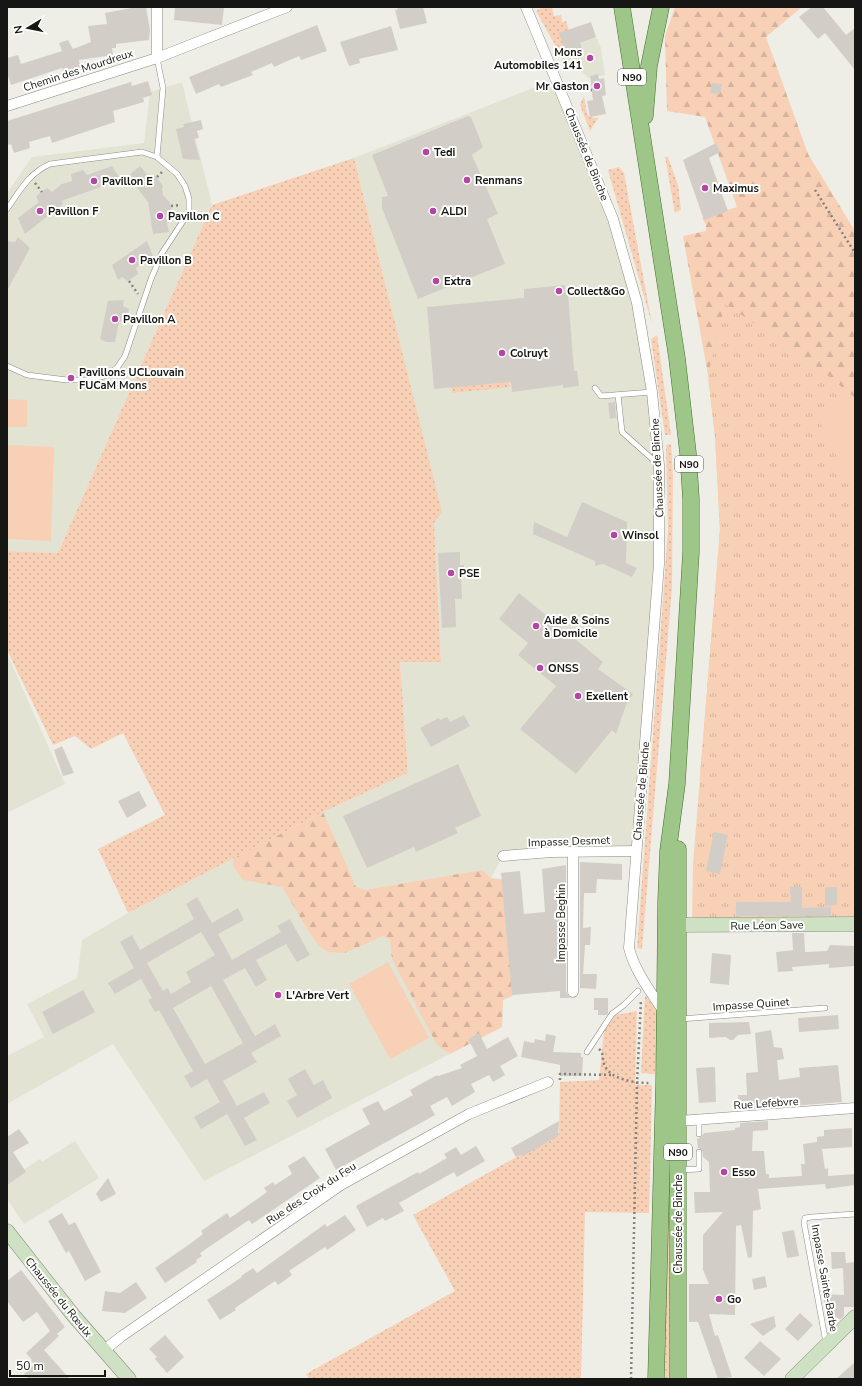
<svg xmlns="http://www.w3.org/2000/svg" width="862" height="1386" font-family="'Nunito Sans',sans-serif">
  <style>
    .built { fill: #e3e3d4 }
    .grass { fill: url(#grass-dots) }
    .forest { fill: url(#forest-firs) }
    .park { fill: url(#park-tufts) }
    .pitch { fill: #f8d0b6 }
    .building { fill: #d2cec7; fill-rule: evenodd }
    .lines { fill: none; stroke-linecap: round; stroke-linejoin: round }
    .lane-casing { stroke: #8b8b84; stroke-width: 6 }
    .street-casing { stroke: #8b8b84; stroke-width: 11 }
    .secondary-casing { stroke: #8b8b84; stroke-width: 15 }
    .primary-casing { stroke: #44702b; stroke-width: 17 }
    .path { stroke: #83837e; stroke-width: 2.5; stroke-dasharray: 2 3; stroke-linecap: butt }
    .lane { stroke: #fff; stroke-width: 5 }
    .street { stroke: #fff; stroke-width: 10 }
    .secondary { stroke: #cee2c3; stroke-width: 14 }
    .primary { stroke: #9dc688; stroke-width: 16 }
    .poi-dot { fill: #b445a3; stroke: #fffffe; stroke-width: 1.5 }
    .labels { text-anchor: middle; stroke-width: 4; stroke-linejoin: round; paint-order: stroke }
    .shield { fill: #fffffe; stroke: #5c5d5a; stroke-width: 1 }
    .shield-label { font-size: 10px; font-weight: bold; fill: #161714 }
    .poi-label { font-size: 11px; font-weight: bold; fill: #161714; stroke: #fffffe; text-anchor: start }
    .street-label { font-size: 11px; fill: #161714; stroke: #fffffe }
  </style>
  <defs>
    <pattern id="grass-dots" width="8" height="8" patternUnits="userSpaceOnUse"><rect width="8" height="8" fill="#f8d0b6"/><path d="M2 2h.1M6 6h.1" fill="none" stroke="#d4b29c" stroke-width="1.8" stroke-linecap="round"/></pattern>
    <pattern id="forest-firs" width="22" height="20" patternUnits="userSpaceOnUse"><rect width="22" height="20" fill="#f8d0b6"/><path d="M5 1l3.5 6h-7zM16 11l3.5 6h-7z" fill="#d4b29c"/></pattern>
    <pattern id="park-tufts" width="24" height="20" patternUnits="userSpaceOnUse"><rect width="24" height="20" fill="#f8d0b6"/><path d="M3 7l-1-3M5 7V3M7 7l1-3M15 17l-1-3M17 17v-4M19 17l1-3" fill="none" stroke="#d4b29c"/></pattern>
  </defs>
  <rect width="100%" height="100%" fill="#eeeee6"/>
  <g class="built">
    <path d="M596,37L601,48L605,75L588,78L576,65L566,70L559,52Z"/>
    <path d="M556,79L596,175L643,338L660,523L636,851L503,856L491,878L504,880L522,991L503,1000L502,1027L204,1181L113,1044L7,1104V1056L44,1037L27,1004L77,978L82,940L128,913L323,812L408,773L400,662H441L434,523L390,302L354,158Z"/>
    <path d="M182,82L212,205L58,553L7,551V193L32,157L144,143L150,92Z"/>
    <path d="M9,658L65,784L7,813V659Z"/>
    <path d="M75,1141L99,1178L24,1224L7,1199V1181L40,1159L42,1162Z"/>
  </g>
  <g class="grass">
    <path d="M543,7H552L554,16L561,15L562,22L566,21L574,45L559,52L536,11Z"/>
    <path d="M584,96L587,114L590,117L598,118L590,131L580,105Z"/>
    <path d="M665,157H668L678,185L681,210L675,213Z"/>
    <path d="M354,158L442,512L434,523L441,662H400L408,773L323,812L128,913L98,849L165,815L123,733L91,749L75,736L53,745L7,650V551L58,553L212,205Z"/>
    <path d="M619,167L624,173L652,324L608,170Z"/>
    <path d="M657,335L671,435H665L651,339Z"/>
    <path d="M509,381L510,387L452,393L451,386Z"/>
    <path d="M671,444L673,476L672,587L642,949L637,948L664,586L668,529L666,445Z"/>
    <path d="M645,995L659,1013L655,1074L641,1073Z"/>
    <path d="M637,1011L635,1085H652L649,1213L585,1212L581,1379H309L306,1374L455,1291L413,1215L559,1133L560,1082L599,1080L604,1031L615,1015Z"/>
    <path d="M667,1088H674L672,1379H665Z"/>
  </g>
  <g class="forest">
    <path d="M675,7H802L766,37L808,154L855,231V417L700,775L720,530L715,437L708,375L683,236L706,231V225L702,218L737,207L705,117L667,111L665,36Z"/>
    <path d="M323,812L356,887L365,890L482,870L491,878L504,880L522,991L503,1000L502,1027L450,1054L437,1045L392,959L390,940L383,936L345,953L328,952L319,946L309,932L282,887L243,880L233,866L234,858Z"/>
  </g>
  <path class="park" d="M725,304L805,357L855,398V924L692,925L693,864L720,530L715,437L708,375Z"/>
  <g class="pitch">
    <path d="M7,399L27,400V427H7Z"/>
    <path d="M847,401L855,417V471L846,475L817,416Z"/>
    <path d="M7,445L54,447L51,541L7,539Z"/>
    <path d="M388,962L429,1038L390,1059L349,984Z"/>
  </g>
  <g class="building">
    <path d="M137,7H146L150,30L149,40L116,44V48H112L113,55L79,60L81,72L65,77L62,68L11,85L7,73V58L18,55L21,64L62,51L59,43L68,40L73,49L91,42L88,26L107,24L105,13Z"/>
    <path d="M175,7H224L222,25L174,20Z"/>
    <path d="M397,7H423L427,23L400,29L395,10L398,9Z"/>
    <path d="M812,7H823L846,35L855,28V70L825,33L818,39L799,17Z"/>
    <path d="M591,22L596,37L580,43L583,51L568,58L559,33Z"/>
    <path d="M317,25L327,51L301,60L299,56L274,67L272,63L251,72L253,75L221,87L219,84L196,94L189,77Z"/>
    <path d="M391,26L398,50L359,59L360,63L349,66L340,42Z"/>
    <path d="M598,74L599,79L604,78L606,95L602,96L606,114L590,117L587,101L593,100L590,76Z"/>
    <path d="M148,81L152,95L143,98L144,102L113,111L115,122L52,143L50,136L29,142L30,148L14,153L11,144L7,145V121L131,82L132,86Z"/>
    <path d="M712,83L722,84L720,94L710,93Z"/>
    <path d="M468,116L471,117L483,147L472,155L498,214L487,219L505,264L418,299L382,208V197L388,196L372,155Z"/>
    <path d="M201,120L203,129L197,131L199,138L194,139L200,160L183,159L176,129L184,127L183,124Z"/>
    <path d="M716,143L720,152L709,158L728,211L704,220L683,160Z"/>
    <path d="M112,166L121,180L61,201L63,204L25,234L18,218L39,202L36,196L47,188L52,192L62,184L72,181L71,174L83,170L87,175Z"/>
    <path d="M140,166L150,178L156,176L163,186L162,188L163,195L168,201L170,202L172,214L166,217L169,232L153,234L148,202L128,176Z"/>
    <path d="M18,237L30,248L7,291V241L15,242Z"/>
    <path d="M147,241L153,256L136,268L138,274L128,281L122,277L118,280L112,265Z"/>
    <path d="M565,285L566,294H568L574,371H577L579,386L563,388V385L512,392L511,382L434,389L427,307L524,298V289Z"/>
    <path d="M124,300L123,306L129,309L126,321L119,322L115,342H106L100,339L108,301Z"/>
    <path d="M615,402L616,418L610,419L608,403Z"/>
    <path d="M582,502L627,522L626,563L637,568L632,577L603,564L595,566V561L533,534L534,522L567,537Z"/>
    <path d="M460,552V565H464V575H461L462,599H455L456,627L442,628L438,553Z"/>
    <path d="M519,593L603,662L598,669L633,694L626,705L616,734L612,730L576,774L520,729L556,686L518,655L528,643L499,619Z"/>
    <path d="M464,715L470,726L431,747L420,728L439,718L440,720L447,717L450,722Z"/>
    <path d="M62,746L74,773L63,776L54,750Z"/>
    <path d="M458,764L481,816L455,828L458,833L416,852L414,847L367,868L343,816Z"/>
    <path d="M139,791L147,806L127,818L118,801Z"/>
    <path d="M714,832L728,835L720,874L706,871Z"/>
    <path d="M580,862L622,864V880L597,879L596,893H584L583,928L591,927L590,945H585L583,974H597L596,989L580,988Z"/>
    <path d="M566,865V992L570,998H560V991L512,995L501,873L520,871L524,914L545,912L542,869Z"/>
    <path d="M790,887H802V908L831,907V916H736V902H791Z"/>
    <path d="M825,887H837V905L825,906Z"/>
    <path d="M197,897L212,923L238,908L244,920L218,934L232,960L281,932L277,926L290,919L310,955L297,962L286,944L256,960L267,980L256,987L245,968L223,980L255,1036L275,1024L281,1036L251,1053L257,1062L223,1081L237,1106L264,1092L270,1103L244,1118L257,1140L245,1146L227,1114L201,1129L194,1117L220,1102L207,1079L191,1088L184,1076L193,1071L159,1010L155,1012L148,1000L152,998L141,979L115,994L108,983L134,968L120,942L132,935L140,950L194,919L186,904ZM201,932L215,955L186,972L191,982L171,994L168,988L163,991L147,963ZM211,986L243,1043L205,1064L173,1008Z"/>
    <path d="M792,933H804L805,952L827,951L830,945L855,946V966L829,968V964L792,967L793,971L778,972L776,952L793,950Z"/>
    <path d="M712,953L731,955L729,985L710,983Z"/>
    <path d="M83,990L95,1012L53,1034L42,1012Z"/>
    <path d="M594,998H608V1013L607,1015H598V1010H594Z"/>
    <path d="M838,1015L839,1029L799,1032L798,1018Z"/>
    <path d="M749,1022L751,1034L738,1035L733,1040H730L726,1037L709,1038V1023Z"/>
    <path d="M771,1030L774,1047L782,1048L784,1059L777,1060L779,1080L800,1077L799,1068L838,1065L842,1102L739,1110L738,1095H747L746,1073L758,1072L755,1033Z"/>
    <path d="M479,1033L487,1049L508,1037L518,1056L500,1066L505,1075L493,1082L489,1075L471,1084L475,1092L452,1106L447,1097L430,1106L435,1115L336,1170L325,1149L370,1124L362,1109L378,1101L384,1111L413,1095L410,1090L437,1075L438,1076L462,1068L460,1065L477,1056L468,1039Z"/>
    <path d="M546,1034L556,1036L553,1052L581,1053V1057H583L582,1076H560V1065L521,1057L524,1041L534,1043L535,1039L545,1041Z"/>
    <path d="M715,1067L716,1102L699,1103L696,1068Z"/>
    <path d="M305,1069L314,1085L323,1080L332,1098L297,1118L287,1101L297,1095L288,1079Z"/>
    <path d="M559,1121L558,1136L523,1156L522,1154L516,1157L511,1148Z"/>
    <path d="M768,1121V1130L753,1131L752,1151H764L766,1174H769V1178L802,1176L801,1164H805L803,1144L817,1142V1137L824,1136V1130L852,1128V1147L822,1149L825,1169L828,1168V1176L855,1174V1185L826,1189L825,1184L758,1189L761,1209L753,1211L752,1257L748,1258L741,1225L736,1226L735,1315L709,1314L715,1336L718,1335L732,1377L718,1379L698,1322H689V1284H709L703,1270V1235L723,1212L695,1213L694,1192H710L709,1162L703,1157L702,1150L698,1148L697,1139L702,1136L704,1133L735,1130V1128L740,1127V1123Z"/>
    <path d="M19,1129L29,1143L13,1152L26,1172L7,1185V1137Z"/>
    <path d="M476,1146L485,1161L457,1177L454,1172L399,1203L404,1211L385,1221L383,1218L367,1227L356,1206L418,1172L419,1174L447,1158L444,1154L456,1147L461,1155Z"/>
    <path d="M304,1156L320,1178L252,1224L249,1220L200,1253L202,1256L196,1260L197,1262L165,1283L155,1268L194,1241L203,1234L201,1231L227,1213L230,1218L267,1192L264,1188L273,1182L275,1185L292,1174L288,1166Z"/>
    <path d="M108,1178L116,1194L101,1202L96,1194Z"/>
    <path d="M62,1213L69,1225L75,1222L101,1272L85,1281L69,1251L66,1253L48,1221Z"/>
    <path d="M345,1215L356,1230L327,1250L325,1247L289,1271L292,1275L278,1285L275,1281L235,1308L236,1310L220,1320L207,1300L242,1277L241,1276L253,1268L257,1273L325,1224L327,1227Z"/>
    <path d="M794,1230L799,1256L787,1258L782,1232Z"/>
    <path d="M831,1252H845L846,1263L855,1262V1307H844V1316L841,1319H826V1306H824V1294L844,1295L843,1268L832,1269Z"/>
    <path d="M21,1270L65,1327L57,1334L59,1336L44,1350L70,1379H29L24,1374L34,1365L31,1361L36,1356L32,1360L26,1353L50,1331L37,1312L23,1322L7,1301V1281Z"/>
    <path d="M765,1276L767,1287L754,1290L752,1279Z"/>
    <path d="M136,1282L147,1298L125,1313L102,1311L105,1291L120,1293Z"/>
    <path d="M800,1313L813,1325L798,1341L785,1329Z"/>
    <path d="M774,1316L776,1327L763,1336L750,1324Z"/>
    <path d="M165,1335L184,1357L167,1373L155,1359L157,1357L149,1349Z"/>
    <path d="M760,1341L781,1359L764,1376L744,1358Z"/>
    <path d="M855,1362V1379H836Z"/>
  </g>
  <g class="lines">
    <defs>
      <g id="lane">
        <path d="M157,58L163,88L157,157"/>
        <path d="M7,209C19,192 29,173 50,164L142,152L157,157L177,174L185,186L189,199V212L162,253L151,279L125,356L117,368L104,376L88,380H67L27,375L7,366"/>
        <path d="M595,388L601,396L652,392"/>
        <path d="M618,395L622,432L659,465"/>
        <path d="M680,1019L825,1008"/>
        <path d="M587,1052L612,1014L624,1005L638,991"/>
        <path d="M699,1119V1134"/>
        <path d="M679,1170L699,1169V1152"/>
        <path d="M826,1343L804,1223L805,1218L812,1217L855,1214"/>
      </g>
      <g id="street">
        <path d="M526,7L613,219L637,303L652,392L659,465V564L629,948C635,972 651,992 664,1012"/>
        <path d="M157,58V7"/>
        <path d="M7,106L157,58L287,7"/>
        <path d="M573,853V992"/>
        <path d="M503,856L552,852L636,851"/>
        <path d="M679,1121L855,1108"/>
        <path d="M103,1351L122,1336L341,1185L469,1114L548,1082"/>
      </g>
      <g id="secondary">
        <path d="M679,925L855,924"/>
        <path d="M7,1231L73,1315L129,1379"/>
        <path d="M792,1379L855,1317"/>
      </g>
      <g id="primary">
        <path d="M622,7L677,358L688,453L691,499V552L677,784L668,851L666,901L664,1083L656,1379"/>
        <path d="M645,116L649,66L661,7"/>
        <path d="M678,849V1379"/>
      </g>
    </defs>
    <use href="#lane" class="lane-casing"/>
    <use href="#street" class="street-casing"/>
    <use href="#secondary" class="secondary-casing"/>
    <use href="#primary" class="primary-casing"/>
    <g class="path">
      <path d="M587,88L588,90H592"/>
      <path d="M157,177L162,172"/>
      <path d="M35,183L42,192"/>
      <path d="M815,190L855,253"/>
      <path d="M171,206L181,205"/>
      <path d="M129,281L138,294"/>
      <path d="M599,1049C604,1053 602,1058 604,1064C610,1080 635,1083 650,1083"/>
      <path d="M560,1080V1074L613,1075"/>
      <path d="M631,1379L637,1083L641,1000"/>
    </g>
    <use href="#lane" class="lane"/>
    <use href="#street" class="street"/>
    <use href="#secondary" class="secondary"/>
    <use href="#primary" class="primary"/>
  </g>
  <g class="poi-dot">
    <circle cx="590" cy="58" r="4"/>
    <circle cx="597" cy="86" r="4"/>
    <circle cx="426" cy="152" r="4"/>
    <circle cx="467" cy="180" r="4"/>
    <circle cx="94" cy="181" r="4"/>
    <circle cx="705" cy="188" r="4"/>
    <circle cx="40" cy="211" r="4"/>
    <circle cx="433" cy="211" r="4"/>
    <circle cx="160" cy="216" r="4"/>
    <circle cx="132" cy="260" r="4"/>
    <circle cx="436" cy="281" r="4"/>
    <circle cx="559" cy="291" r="4"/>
    <circle cx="115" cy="319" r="4"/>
    <circle cx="502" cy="353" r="4"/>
    <circle cx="71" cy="378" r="4"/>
    <circle cx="614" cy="535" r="4"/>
    <circle cx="451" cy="573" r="4"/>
    <circle cx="536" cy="626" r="4"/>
    <circle cx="540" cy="668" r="4"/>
    <circle cx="578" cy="696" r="4"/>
    <circle cx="278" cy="995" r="4"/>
    <circle cx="724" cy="1172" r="4"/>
    <circle cx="719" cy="1299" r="4"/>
  </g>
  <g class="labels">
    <g class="shield">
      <rect x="618" y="69" width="28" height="16" rx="3"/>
      <rect x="675" y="456" width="28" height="16" rx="3"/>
      <rect x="664" y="1144" width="28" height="16" rx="3"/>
    </g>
    <g class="shield-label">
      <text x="632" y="81">N90</text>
      <text x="689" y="468">N90</text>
      <text x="678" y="1156">N90</text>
    </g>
    <g class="poi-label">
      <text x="582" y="56" text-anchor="end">Mons<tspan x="582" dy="13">Automobiles 141</tspan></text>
      <text x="589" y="90" text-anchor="end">Mr Gaston</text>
      <text x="434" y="156">Tedi</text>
      <text x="475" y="184">Renmans</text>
      <text x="102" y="185">Pavillon E</text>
      <text x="713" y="192">Maximus</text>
      <text x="48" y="215">Pavillon F</text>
      <text x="441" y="215">ALDI</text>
      <text x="168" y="220">Pavillon C</text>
      <text x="140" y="264">Pavillon B</text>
      <text x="444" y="285">Extra</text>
      <text x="567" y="295">Collect&amp;Go</text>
      <text x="123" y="323">Pavillon A</text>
      <text x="510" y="357">Colruyt</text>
      <text x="79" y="376">Pavillons UCLouvain<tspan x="79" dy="13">FUCaM Mons</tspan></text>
      <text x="622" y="539">Winsol</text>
      <text x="459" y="577">PSE</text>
      <text x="544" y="624">Aide &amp; Soins<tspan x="544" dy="13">à Domicile</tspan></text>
      <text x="548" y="672">ONSS</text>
      <text x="586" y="700">Exellent</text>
      <text x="286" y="999">L'Arbre Vert</text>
      <text x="732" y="1176">Esso</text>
      <text x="727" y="1303">Go</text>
    </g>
    <g class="street-label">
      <text transform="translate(78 70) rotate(-18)" y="4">Chemin des Mourdreux</text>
      <text transform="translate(587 154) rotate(68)" y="4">Chaussée de Binche</text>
      <text transform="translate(657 468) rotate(-93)" y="4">Chaussée de Binche</text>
      <text transform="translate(641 791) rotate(-85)" y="4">Chaussée de Binche</text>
      <text transform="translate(569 841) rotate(-2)" y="4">Impasse Desmet</text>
      <text transform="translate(561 923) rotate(-90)" y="4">Impasse Beghin</text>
      <text transform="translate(767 925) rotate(-1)" y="4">Rue Léon Save</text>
      <text transform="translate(751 1004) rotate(-4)" y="4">Impasse Quinet</text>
      <text transform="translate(766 1103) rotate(-4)" y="4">Rue Lefebvre</text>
      <text transform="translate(311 1193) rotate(-33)" y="4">Rue des Croix du Feu</text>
      <text transform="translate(678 1224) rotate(-90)" y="4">Chaussée de Binche</text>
      <text transform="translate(825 1278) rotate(80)" y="4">Impasse Sainte-Barbe</text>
      <text transform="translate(59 1297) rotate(51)" y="4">Chaussée du Rœulx</text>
    </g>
  </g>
  <rect width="862" height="1386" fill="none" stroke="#161714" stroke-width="16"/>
  <g transform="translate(28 28) rotate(260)" stroke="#fffffe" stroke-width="3" paint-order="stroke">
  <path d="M0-3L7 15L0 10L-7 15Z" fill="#161714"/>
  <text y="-6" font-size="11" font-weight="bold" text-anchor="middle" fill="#161714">N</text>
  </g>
  <path d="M10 1370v6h95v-6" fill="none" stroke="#161714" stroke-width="2"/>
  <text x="16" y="1370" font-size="12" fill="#161714" stroke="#fffffe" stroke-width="3" paint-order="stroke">50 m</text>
</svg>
